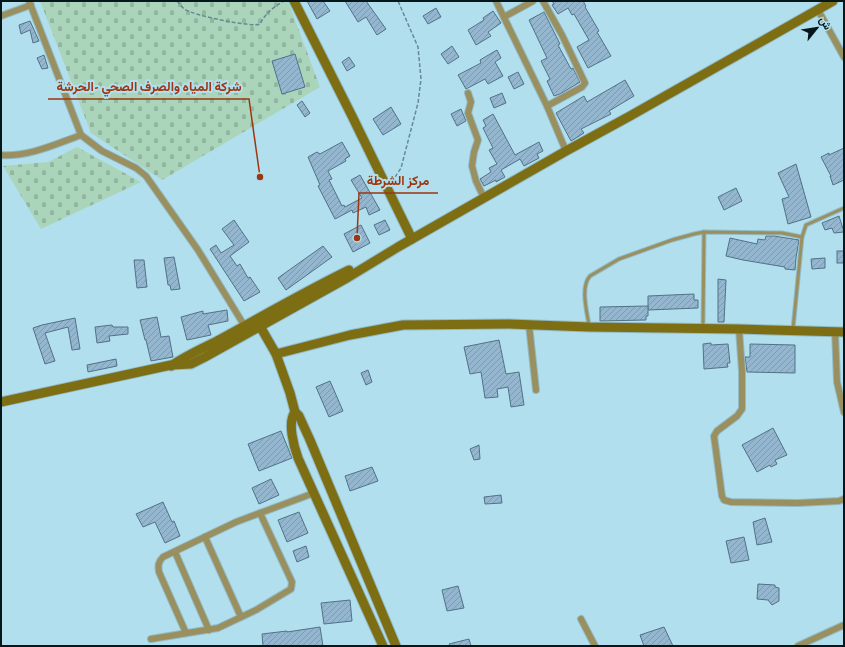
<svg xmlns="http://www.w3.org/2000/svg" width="845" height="647" font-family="'Crimson Pro',Vazirmatn,serif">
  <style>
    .cemetery { fill: url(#cemetery-stones) }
    .building { fill: url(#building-hatch); stroke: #517288 }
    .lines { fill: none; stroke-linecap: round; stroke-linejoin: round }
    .lane-casing { stroke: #92bbc7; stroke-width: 5 }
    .street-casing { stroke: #92bbc7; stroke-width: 8 }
    .secondary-casing { stroke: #92bbc7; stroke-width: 11 }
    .path { stroke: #678993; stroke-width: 1.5; stroke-dasharray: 4 2; stroke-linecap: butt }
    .lane { stroke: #9a905f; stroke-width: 3 }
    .street { stroke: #9a905f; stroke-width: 6 }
    .secondary { stroke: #7d6e14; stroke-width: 9 }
    .leader { fill: none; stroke: #9c3610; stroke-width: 1.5 }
    .callout-dot { fill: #9c3610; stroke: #b1dfed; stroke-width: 1.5 }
    .callout-label { font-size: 13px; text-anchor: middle; font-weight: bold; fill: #9c3610; stroke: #b1dfed; stroke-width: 4; stroke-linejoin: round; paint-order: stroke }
  </style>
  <defs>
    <pattern id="cemetery-stones" width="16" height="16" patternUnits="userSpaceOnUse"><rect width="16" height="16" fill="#abd5bb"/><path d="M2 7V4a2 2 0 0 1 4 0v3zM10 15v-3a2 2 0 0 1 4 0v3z" fill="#92b6a0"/></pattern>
    <pattern id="building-hatch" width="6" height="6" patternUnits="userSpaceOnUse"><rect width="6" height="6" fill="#94b6ce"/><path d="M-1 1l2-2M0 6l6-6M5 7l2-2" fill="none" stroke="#7e9cb0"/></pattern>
  </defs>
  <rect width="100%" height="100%" fill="#b1dfed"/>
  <g class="cemetery">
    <path d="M40,1H288L320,87L162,180L91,133Z"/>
    <path d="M77,147L141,182L41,229L3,166L48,162Z"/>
  </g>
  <g class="building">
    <path d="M307,1H323L330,11L317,19Z"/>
    <path d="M345,1H366L386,29L377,35L366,17L358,22Z"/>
    <path d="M552,1H583L586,6L585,7L599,31L597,32L611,56L588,68L577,47L589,40L574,14L572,15L568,8L558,14L552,5L554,4Z"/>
    <path d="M436,8L441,17L428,24L423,16Z"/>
    <path d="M493,11L501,23L488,32L491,36L476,45L468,30L484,20L483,18Z"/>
    <path d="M544,12L560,44L558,45L571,69L573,68L580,82L560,94L554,96L547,81L550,79L541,61L547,58L529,20Z"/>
    <path d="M30,21L39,41L33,43L30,30L21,34L19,25Z"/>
    <path d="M452,46L459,57L448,64L441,54Z"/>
    <path d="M497,50L501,58L495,62L503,76L488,84L485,79L466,89L458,75L481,63L480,60Z"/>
    <path d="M295,54L305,87L282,94L272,61Z"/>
    <path d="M44,55L48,68L42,69L37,58Z"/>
    <path d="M349,57L355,66L347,71L342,62Z"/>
    <path d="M518,72L524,84L514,89L508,77Z"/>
    <path d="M625,80L634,96L609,111L611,114L581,129L584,133L571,141L556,113L584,96L587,102Z"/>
    <path d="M502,93L506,103L494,108L490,98Z"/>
    <path d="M302,101L310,113L305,117L297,105Z"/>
    <path d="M391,107L401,124L383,135L373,119Z"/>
    <path d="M461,109L466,121L457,126L451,114Z"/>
    <path d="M493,114L515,155L539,142L543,151L537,154L539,158L524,166L520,159L501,170L505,177L496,182V180L484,186L480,179L491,172L489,168L497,164L489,150L493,148L483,128L486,126L483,120Z"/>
    <path d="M342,142L350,156L345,159L346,161L328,171L332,179L329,180L342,206L344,205L345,207L362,198L351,180L360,175L380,210L369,215L366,207L353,213L352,210L335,219L318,186L320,185L308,157L317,152L320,154Z"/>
    <path d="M844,148V180L833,185L830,176H831L821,157L829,153V155Z"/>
    <path d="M796,164L811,217L788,224L782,199L789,197L778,173Z"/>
    <path d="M736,188L742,201L724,210L718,197Z"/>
    <path d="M839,216L844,232L834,233L832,228L825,230L822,223Z"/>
    <path d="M234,220L249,242L230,256L237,266L240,264L248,278L250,277L260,292L244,301L210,249L216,245L221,253L234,245L222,229Z"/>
    <path d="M385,220L390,230L379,235L374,225Z"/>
    <path d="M361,225L370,243L353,252L344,234Z"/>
    <path d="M766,236H774L799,240L796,258L795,270L785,269V267L743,260L726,256L730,238L757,244L758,239L765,240Z"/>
    <path d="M323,246L332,257L286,290L278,278Z"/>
    <rect x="837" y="251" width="7" height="12"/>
    <path d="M174,257L180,289L171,290L170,285H168L164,258Z"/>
    <path d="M825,258V268L812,269L811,259Z"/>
    <path d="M134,260H144L147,287L137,288Z"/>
    <path d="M718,279L726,280L724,322H718Z"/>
    <path d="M694,294V300H698V308L648,310V296Z"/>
    <path d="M648,306V316H646V320L600,321V307Z"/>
    <path d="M227,310L228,321L208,325L211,335L187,340L181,317L203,311V314Z"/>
    <path d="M157,317L161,337L169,336L173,357L151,361L146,340H145L140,320Z"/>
    <path d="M75,318L80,349L72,350L68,327L45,333L55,361L45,364L33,328L42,325Z"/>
    <path d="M112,325L113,327H128V334L109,336L110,341L97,343L95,327Z"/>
    <path d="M499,340L506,374L519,372L524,405L511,407L508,387L497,389L498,397L485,398L481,372L470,374L464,347Z"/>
    <path d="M711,343V345L728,344L730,363H727L728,367L704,369L703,344Z"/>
    <path d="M750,344L795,345V373L747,372L745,357H750Z"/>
    <path d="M116,359L117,366L88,372L87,365Z"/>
    <path d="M368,370L372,382L366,385L361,373Z"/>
    <path d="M330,381L343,411L329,417L316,387Z"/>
    <path d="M773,428L787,455L775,460L777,464L771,467L770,465L757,472L742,445Z"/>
    <path d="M281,431L292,458L259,471L248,444Z"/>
    <path d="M479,445L480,459L474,460L470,449Z"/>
    <path d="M372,467L378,481L350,491L345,476Z"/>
    <path d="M271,479L279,495L259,504L252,488Z"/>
    <path d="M501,495L502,503L485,504L484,497Z"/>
    <path d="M163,502L172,522L174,521L180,536L165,543L155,522L143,527L136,514Z"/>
    <path d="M299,512L308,533L287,542L278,520Z"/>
    <path d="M765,518L772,542L757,545L753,522Z"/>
    <path d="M744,537L749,560L731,563L726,541Z"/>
    <path d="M306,546L309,557L297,562L293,551Z"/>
    <path d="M758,584L775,585V587L779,588V601L772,605L768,600L757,599Z"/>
    <path d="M458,586L464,608L447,611L442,590Z"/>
    <path d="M350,600L352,621L324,624L321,603Z"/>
    <path d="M320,627L323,646H263L262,634L287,631V632Z"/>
    <path d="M664,627L673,646H644L640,635Z"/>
    <path d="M469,639L471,646H450L449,644Z"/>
  </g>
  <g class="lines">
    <defs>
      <g id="lane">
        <path d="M589,325C587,312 580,287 590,276L619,259L672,240L694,234L704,232L782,233L802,237L806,225L844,208"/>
        <path d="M703,326L704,232"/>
        <path d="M793,329L802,237"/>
      </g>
      <g id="street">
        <path d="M29,1L81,135L102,151L136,168L146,176L198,250L244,325"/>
        <path d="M496,1L547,106L566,151"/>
        <path d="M543,1L562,35L585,83L582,87L547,106"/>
        <path d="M818,10L844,57"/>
        <path d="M1,16L31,5"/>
        <path d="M504,17L533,1"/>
        <path d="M468,93L471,102L468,113L478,140L474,152L472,166L476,181L484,198"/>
        <path d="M1,155C28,157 56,144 81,135"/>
        <path d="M529,325L536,390"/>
        <path d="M739,329L742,371V409L737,416L717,431L714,436L722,496L724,500L731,502L798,503L839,501L844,499"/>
        <path d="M835,331L837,382L844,412"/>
        <path d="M205,537L241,617"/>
        <path d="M175,552L209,630"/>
        <path d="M581,619L595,646"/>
        <path d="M186,633L159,572C158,566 158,562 163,557L236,522L314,493"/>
        <path d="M151,639L218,628L256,610L291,589L292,582L260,513"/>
        <path d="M798,646L844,625"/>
      </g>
      <g id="secondary">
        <path d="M294,1L352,116L412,239"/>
        <path d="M257,321L276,354L290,393L295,412L299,416L310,440L396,646"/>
        <path d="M276,354L350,335L403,325L509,324L589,327L739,329L844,332"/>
        <path d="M171,366C185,356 201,349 217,341C261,317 304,292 349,270"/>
        <path d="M1,402L171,365L191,364L205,357L347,278L398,247L566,151L630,116L833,1"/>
        <path d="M295,412C287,422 294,447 298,458L383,646"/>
      </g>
    </defs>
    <use href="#lane" class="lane-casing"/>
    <use href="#street" class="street-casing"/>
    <use href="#secondary" class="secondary-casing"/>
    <g class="path">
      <path d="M177,1C180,4 182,8 186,10C193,15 253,28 260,24C265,14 273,7 284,1"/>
      <path d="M392,182L401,168L418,103L421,79L418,47L398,1"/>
    </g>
    <use href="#lane" class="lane"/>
    <use href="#street" class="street"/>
    <use href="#secondary" class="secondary"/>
  </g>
  <path class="leader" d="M260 177L249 99H48M357 238L359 193H438"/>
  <g class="callout-dot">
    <circle cx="260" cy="177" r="4"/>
    <circle cx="357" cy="238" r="4"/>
  </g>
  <g class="callout-label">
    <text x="149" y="91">شركة المياه والصرف الصحي -الحرشة</text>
    <text x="398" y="185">مركز الشرطة</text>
  </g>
  <rect width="845" height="647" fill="none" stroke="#06171c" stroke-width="4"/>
  <g transform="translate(817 28) rotate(60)" stroke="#b1dfed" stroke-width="3" paint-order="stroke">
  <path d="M0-3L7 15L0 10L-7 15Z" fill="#06171c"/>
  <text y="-6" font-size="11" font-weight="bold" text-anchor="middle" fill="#06171c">ش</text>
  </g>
</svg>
